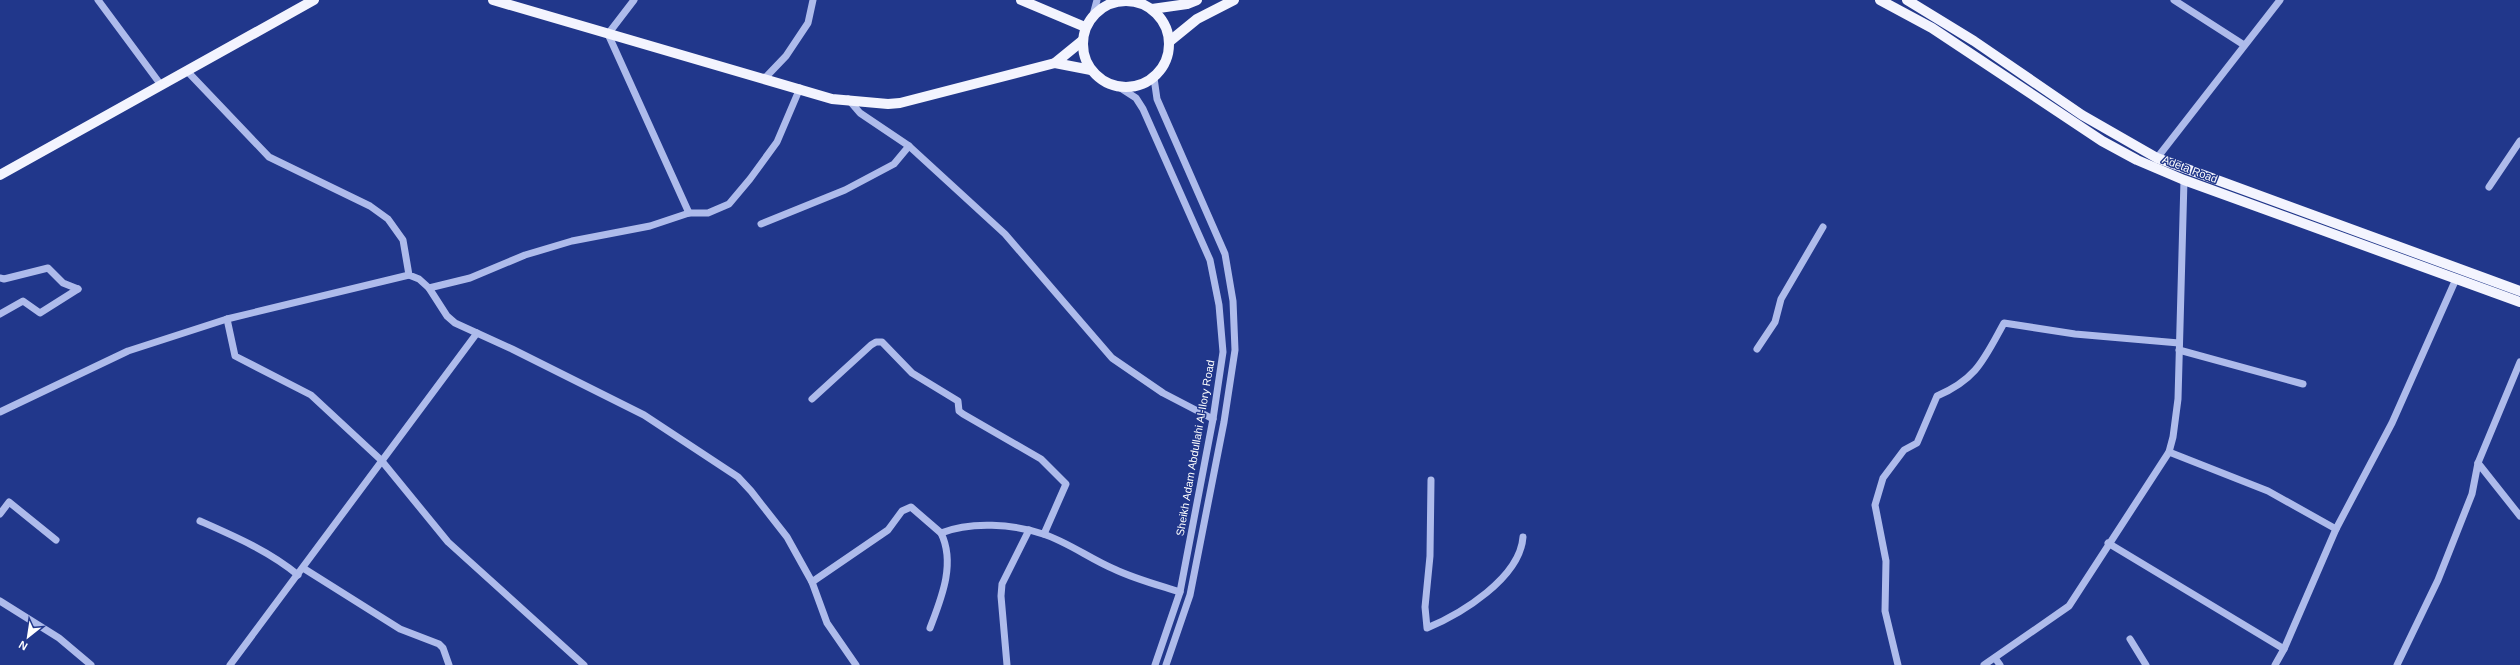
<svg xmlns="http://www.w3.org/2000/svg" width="2520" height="665" font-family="Helvetica,sans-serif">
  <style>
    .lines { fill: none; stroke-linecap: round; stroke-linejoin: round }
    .minor { stroke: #aebbeb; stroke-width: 7 }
    .major { stroke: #f3f4fe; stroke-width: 10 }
    .labels { text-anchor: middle; stroke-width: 3; stroke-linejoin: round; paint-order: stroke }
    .street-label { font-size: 11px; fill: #fff; stroke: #21378b }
  </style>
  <rect width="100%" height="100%" fill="#21378b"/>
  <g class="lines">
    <g class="minor">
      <path d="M98,0L161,85"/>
      <path d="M634,0L608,34L689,213"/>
      <path d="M1119,0L1120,1"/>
      <path d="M2174,0L2244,45"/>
      <path d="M1093,15L1097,0"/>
      <path d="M187,71L269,157L370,206L388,219L403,240L409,275L419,279L429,288L470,278L525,255L572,241L650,226L689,213H708L729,204L750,179L777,142L800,88"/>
      <path d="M1154,78L1157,99L1225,254L1233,301L1235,350L1224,422L1190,595L1166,665"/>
      <path d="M764,79L786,56L808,23L813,0"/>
      <path d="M1119,87L1136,98L1143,109L1210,260L1219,305L1223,352L1213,419L1180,592L1155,665"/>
      <path d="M848,99L860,113L909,146L1005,234L1112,358L1163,393L1213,419"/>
      <path d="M2157,158L2280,0"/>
      <path d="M2489,187L2520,141"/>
      <path d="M761,224L845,190L894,164L909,146"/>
      <path d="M0,278L4,279L48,268L63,283L78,289"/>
      <path d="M429,288L447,316L455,323L512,349L644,415L738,477L751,491L787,537L812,582L827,623L856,665"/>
      <path d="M0,314L23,301L40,313L78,289"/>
      <path d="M227,319L235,356L311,395L381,460L448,542L584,665"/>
      <path d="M1757,349L1775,322L1781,299L1823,227"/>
      <path d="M2179,350L2303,384"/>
      <path d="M812,399L871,345L876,342H882L912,373L958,401L959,411L963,414L1041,459L1066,484L1044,534"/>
      <path d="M0,412L128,351L227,319L409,275"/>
      <path d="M2169,452L2268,491L2336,529"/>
      <path d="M2478,463L2520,516"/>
      <path d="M1431,480L1430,556L1425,607L1427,628C1461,614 1520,578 1523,537"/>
      <path d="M0,514L9,502L56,540"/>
      <path d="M200,521C234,536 269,551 298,575"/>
      <path d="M2108,543L2284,649"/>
      <path d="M303,568L400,629L439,644L443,648L449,665"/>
      <path d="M812,582L888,530L902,511L911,507L941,533C971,521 1013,524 1043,534C1068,542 1090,559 1114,569C1135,579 1158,585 1180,592"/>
      <path d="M0,601L59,638L91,665"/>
      <path d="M930,628C941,599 956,564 941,533"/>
      <path d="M2130,639L2146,665"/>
      <path d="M1995,658L2000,665"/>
      <path d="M230,665L477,333"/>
      <path d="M1007,665L1001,596L1002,584L1029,530"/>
      <path d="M1898,665L1885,611L1886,561L1875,505L1883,478L1904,450L1917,443L1937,396C1977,379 1984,359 2004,323L2075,334L2179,343"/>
      <path d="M1984,665L2069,606L2169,452L2173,437L2178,399L2184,180"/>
      <path d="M2275,665L2284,649L2336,529L2392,423L2456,279"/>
      <path d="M2397,665L2438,580L2472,494L2478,463L2520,362"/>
    </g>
    <g class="major">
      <path d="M493,0L832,99L888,104L900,103L1055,63L1082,41"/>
      <path d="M1021,0L1085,27"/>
      <path d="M1880,0L1932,28L2102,141L2137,160L2184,180L2520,302"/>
      <path d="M1907,0L1974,41L2082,115L2157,158L2520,291"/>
      <circle cx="1126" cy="44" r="43"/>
      <path d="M1152,9L1187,4L1197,0"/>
      <path d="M1170,41L1197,19L1234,0"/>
      <path d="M1055,63L1091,70"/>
      <path d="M0,175L314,0"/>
    </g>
  </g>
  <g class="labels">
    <g class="street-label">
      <text transform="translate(2190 169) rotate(21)" y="4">Adeta Road</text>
      <text transform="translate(1195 448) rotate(-80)" y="4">Sheikh Adam Abdullahi Al-Ilory Road</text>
    </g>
  </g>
  <g transform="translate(28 637) rotate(210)" stroke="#21378b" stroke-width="3" paint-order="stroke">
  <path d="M0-3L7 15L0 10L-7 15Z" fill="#ffffff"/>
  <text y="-6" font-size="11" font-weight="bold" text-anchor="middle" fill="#ffffff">N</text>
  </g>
</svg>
